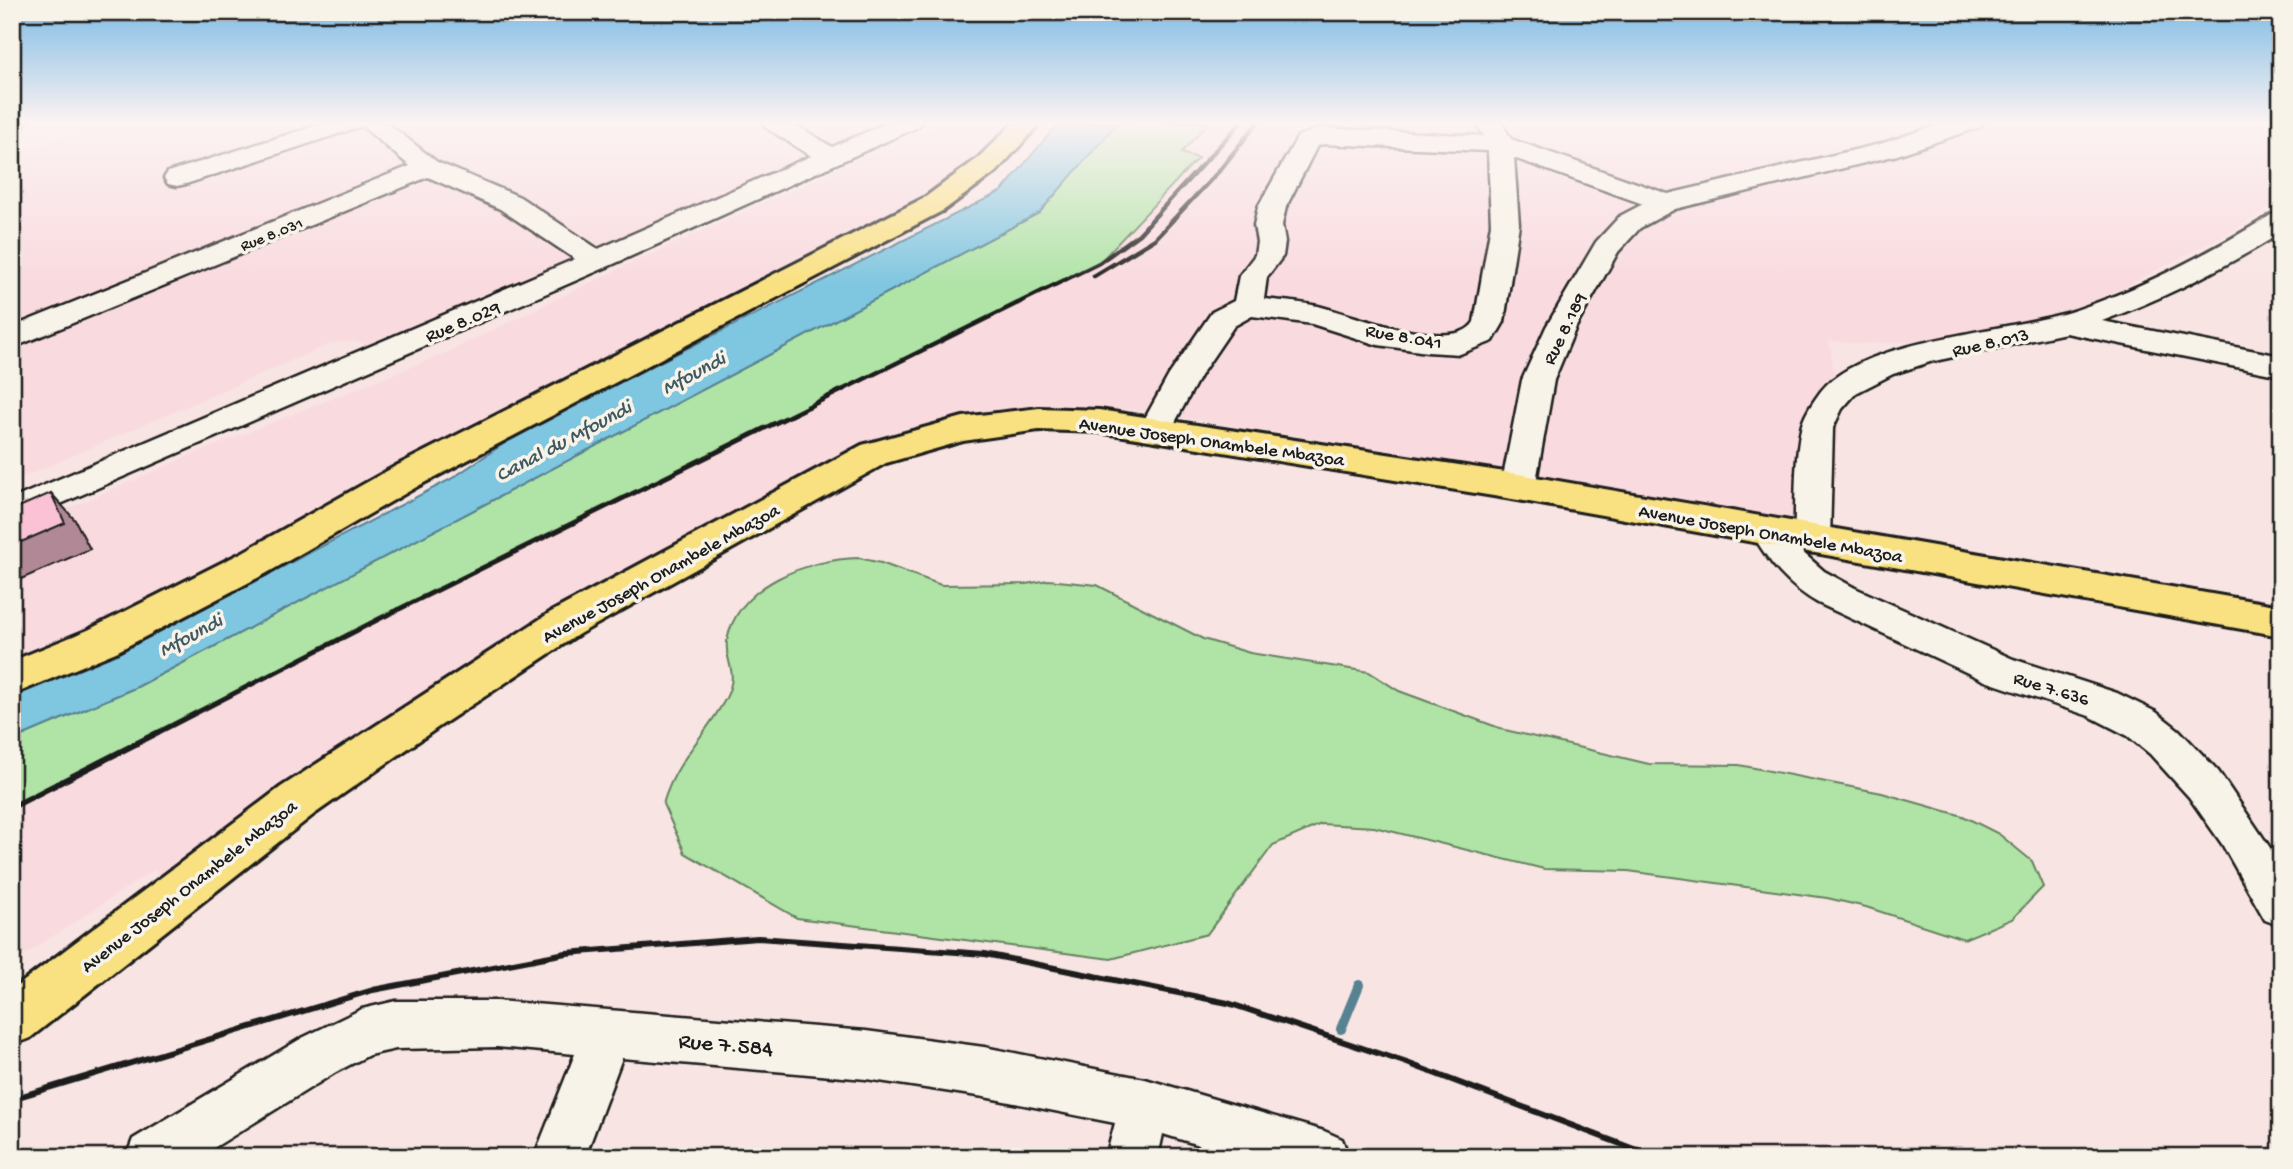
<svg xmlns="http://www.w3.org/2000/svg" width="2293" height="1169" font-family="'Gochi Hand',sans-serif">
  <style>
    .built { fill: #f9dadf }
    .green { fill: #afe4a6; stroke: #668061; stroke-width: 2 }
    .water { fill: #7fc6e0; stroke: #578292; stroke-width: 2 }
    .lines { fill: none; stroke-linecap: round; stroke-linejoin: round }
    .stream { stroke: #578292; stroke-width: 10 }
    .minor-casing { stroke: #1c1c1c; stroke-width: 5 }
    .major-casing { stroke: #1c1c1c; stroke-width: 6 }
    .highway-casing { stroke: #1c1c1c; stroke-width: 6 }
    .minor { fill: #f7f3e8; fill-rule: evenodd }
    .major { fill: #f9e181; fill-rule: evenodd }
    .highway { fill: #f9e181; fill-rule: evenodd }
    .rail-far2 { stroke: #1c1c1c; stroke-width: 4.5 }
    .rail-far1 { stroke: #1c1c1c; stroke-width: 5 }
    .rail { stroke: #1c1c1c; stroke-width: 6 }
    .shaded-wall { fill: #b08896; stroke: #1c1c1c; stroke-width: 2 }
    .building { fill: #fbc2d6; stroke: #1c1c1c; stroke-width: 2 }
    .labels { text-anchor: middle; stroke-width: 7; stroke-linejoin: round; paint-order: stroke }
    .far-street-label { font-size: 16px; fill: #1c1c1c; stroke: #f7f3e8 }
    .street-label { font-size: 19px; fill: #1c1c1c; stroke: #f7f3e8 }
    .water-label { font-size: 21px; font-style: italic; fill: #3f5861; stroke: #f7f3e8 }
    .near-street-label { font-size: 23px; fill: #1c1c1c; stroke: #f7f3e8 }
  </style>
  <rect width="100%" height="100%" fill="#f8e4e3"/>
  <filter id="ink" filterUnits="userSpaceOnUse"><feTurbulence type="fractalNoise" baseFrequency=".0143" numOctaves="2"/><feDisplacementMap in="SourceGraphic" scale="14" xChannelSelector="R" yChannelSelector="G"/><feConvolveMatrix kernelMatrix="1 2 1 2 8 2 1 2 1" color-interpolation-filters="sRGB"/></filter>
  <g filter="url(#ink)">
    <g class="built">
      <path d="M114,122H883L693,207L370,345L353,341L332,343L12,482V155L34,144L50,143L55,137H75L79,131Z"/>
      <path d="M941,122H1007L988,147L904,210L134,616L12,667V533L189,456L446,353L619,269Z"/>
      <path d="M1209,122H2281V199L2235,230L2071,314L1936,341L1860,344L1829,341L1840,408L1830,528L1385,450L1126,409L944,428L936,420L868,454L162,885L155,869L12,963V807L379,619L1099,263L1197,159L1181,154Z"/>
    </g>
    <g class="green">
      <path d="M1118,122H1209L1181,153L1198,158L1099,263L379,619L12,807V740L137,687L1039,213Z"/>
      <path d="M859,558L881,563L941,585L1026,584L1048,580L1097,585L1203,639L1250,653L1369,672L1399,691L1505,730L1649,764L1739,765L1882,793L1963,816L1999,834L2032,861L2043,887L2012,919L1964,939L1866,907L1827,898L1628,871L1544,869L1374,827L1321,824L1273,845L1207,934L1111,959L797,918L685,853L663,804C676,759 705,737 726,698C740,670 724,663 727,641C737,584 809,559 859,558Z"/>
    </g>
    <path class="water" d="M1059,122H1118L1039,213L137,687L12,740V694L140,641L451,479L524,430L1002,191Z"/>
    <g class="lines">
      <g class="stream">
        <path d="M2264,849L2281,855"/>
        <path d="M1341,1029L1359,985"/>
      </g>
      <defs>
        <g id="minor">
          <path d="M328,122H386L437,162L520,197L598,249L811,156L765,127L762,122H791L832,147L889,122H922L918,127L607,267L12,525V499L575,259L500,209L428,177L12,348V327L410,166L362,126L186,184L177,186L168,184L164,178L168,172Z"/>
          <path d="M1480,122H1501L1511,139L1668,194L1880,144L1947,122H1984L1980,127L1897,155L1675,209L1640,228L1618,252L1576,327L1554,380L1535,487L1530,496L1518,499L1506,496L1501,487L1522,380L1546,327L1596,242L1620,216L1643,204L1514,158L1519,224L1504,322L1493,341L1460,354L1427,352L1378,345L1312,324L1252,316L1234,326L1200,376L1167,437L1155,440L1143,437L1139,429L1169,375L1212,312L1234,301L1239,276L1255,255L1257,242L1254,225L1258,207L1298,136L1321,128L1484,136L1477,125ZM1323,144L1488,151L1491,224L1474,322C1454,355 1348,313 1318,306C1300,302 1282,301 1264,299L1267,277L1283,256L1285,242L1282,225L1286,207L1317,146Z"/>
          <path d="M2281,213V233C2224,268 2165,298 2102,321L2281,356V376L2066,333L1930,362L1893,374L1856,393L1842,409L1833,428L1830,540L1825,549L1812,553L1800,550L1824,571L1855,588L2013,659L2117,693L2156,712L2179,730L2218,771L2281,864V926L2265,920L2222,844L2189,797L2150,754L2128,736L2089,716L1985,681L1818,603C1788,586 1769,563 1752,533L1757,524C1783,516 1784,529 1798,546L1794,540C1796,506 1794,461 1801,429C1803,416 1813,402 1821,391C1863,338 2010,332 2076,310C2145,287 2209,253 2271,215Z"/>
          <path d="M396,1001H497L866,1031L984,1047L1145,1079L1324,1131L1342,1139L1349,1157H1238L1163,1134L1158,1157H1106L1115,1123L984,1097L866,1079L622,1058L585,1157H534L575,1054L497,1047L396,1049L369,1055L336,1072L199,1157H126L133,1139L302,1038L362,1009Z"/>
        </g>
        <g id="major">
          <path d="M1014,122H1041L997,171L944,210L420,485L267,573L116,652L12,695V661L88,630L241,553L394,467L924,198L977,159Z"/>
          <path d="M1039,408L1099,410L1518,474L2281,606V636L1518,500L1155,441L1099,432L1039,430L963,441L886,463L579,634L437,728L313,815L30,1038L12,1045V990L281,787L551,612L862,445L963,417Z"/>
        </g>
        <path id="highway" d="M12,122H26L22,128L12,130Z"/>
      </defs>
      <use href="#minor" class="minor-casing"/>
      <use href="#major" class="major-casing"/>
      <use href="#highway" class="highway-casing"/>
      <use href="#minor" class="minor"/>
      <use href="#major" class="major"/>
      <use href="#highway" class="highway"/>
      <g class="rail-far2">
        <path d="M1094,276L1155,239L1219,171L1258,122"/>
        <path d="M838,392L1099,263L1139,234L1241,122"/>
      </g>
      <path class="rail-far1" d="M153,735L379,619L842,390"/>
      <g class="rail">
        <path d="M12,807L157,733"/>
        <path d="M12,1099L373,990L566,953L758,938L985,954L1228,1003L1407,1063L1655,1157"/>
      </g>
    </g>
    <path class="shaded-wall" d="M51,493L75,520L90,549L12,583V546Z"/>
    <path class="building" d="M51,493L65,523L12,546V510Z"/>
  </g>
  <linearGradient id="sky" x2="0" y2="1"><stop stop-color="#7ebbe5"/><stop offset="0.43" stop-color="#fcf3f2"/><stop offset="1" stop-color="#fcf3f2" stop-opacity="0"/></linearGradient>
  <rect width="2293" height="285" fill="url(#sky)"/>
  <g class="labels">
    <g class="far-street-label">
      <text transform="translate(271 233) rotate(-22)" y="6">Rue 8.031</text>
    </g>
    <g class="street-label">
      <text transform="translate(462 320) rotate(-23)" y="7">Rue 8.029</text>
      <text transform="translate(1563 328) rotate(-64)" y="7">Rue 8.189</text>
      <text transform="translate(1404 335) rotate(10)" y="7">Rue 8.041</text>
      <text transform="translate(1990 341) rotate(-13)" y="7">Rue 8.013</text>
      <text transform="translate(1212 440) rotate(8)" y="7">Avenue Joseph Onambele Mbazoa</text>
      <text transform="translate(1771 532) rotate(10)" y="7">Avenue Joseph Onambele Mbazoa</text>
      <text transform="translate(660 572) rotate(-29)" y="7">Avenue Joseph Onambele Mbazoa</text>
      <text transform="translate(2052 687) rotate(17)" y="7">Rue 7.636</text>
      <text transform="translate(188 885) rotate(-38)" y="7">Avenue Joseph Onambele Mbazoa</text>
    </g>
    <g class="water-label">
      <text transform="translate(693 372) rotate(-28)" y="7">Mfoundi</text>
      <text transform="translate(563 440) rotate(-28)" y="7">Canal du Mfoundi</text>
      <text transform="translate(190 634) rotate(-28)" y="7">Mfoundi</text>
    </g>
    <g class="near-street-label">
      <text transform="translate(726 1043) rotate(5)" y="8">Rue 7.584</text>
    </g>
  </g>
  <rect width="2293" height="1169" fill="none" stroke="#f7f3e8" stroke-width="42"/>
  <rect x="21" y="21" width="2251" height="1127" fill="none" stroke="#1c1c1c" stroke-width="2.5" filter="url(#ink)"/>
</svg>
